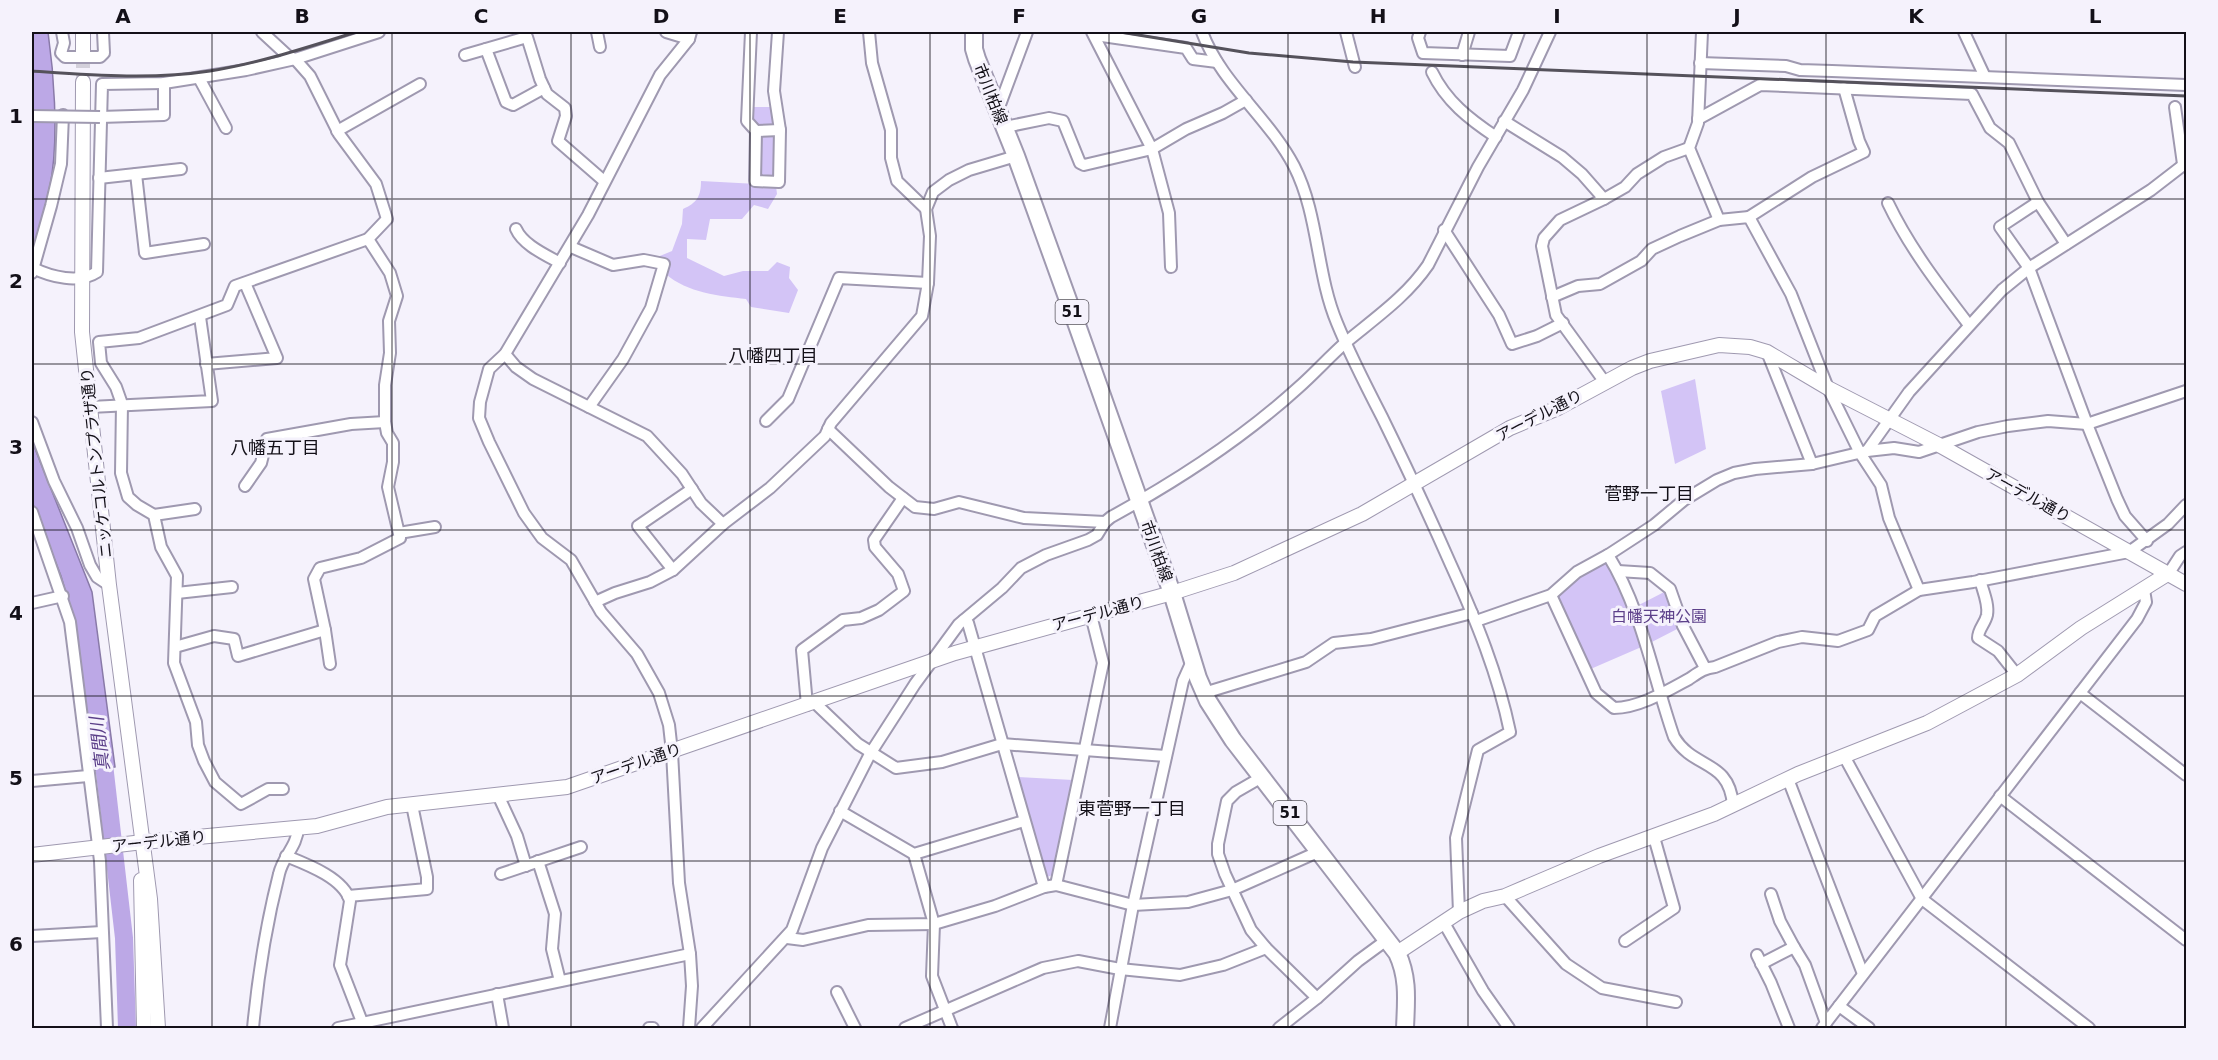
<svg xmlns="http://www.w3.org/2000/svg" width="2218" height="1060" font-family="'DejaVu Sans','Noto Sans JP',sans-serif">
  <style>
    .green { fill: #d3c4f6 }
    .water { fill: #bca8e6; stroke: #897aa8; stroke-width: 1.5 }
    .lines { fill: none; stroke-linecap: round; stroke-linejoin: round }
    .river { stroke: #bca8e6; stroke-width: 18 }
    .tertiary-tunnel { stroke: #d3d0da; stroke-width: 14; stroke-dasharray: 14 7; stroke-linecap: butt }
    .minor-casing { stroke: #9f99b0; stroke-width: 14 }
    .tertiary-casing { stroke: #9f99b0; stroke-width: 16 }
    .primary-casing { stroke: #9f99b0; stroke-width: 20 }
    .minor { stroke: #fff; stroke-width: 10 }
    .tertiary { stroke: #fff; stroke-width: 14 }
    .primary { stroke: #fff; stroke-width: 16 }
    .rail { stroke: #55525b; stroke-width: 3 }
    .minor-bridge-casing { stroke: #9f99b0; stroke-width: 14; stroke-linecap: butt }
    .minor-bridge { stroke: #fff; stroke-width: 10 }
    .grid { fill: none; stroke: #131018; stroke-width: 1.5; stroke-opacity: 0.55 }
    .labels { text-anchor: middle; stroke-width: 6; stroke-linejoin: round; paint-order: stroke }
    .shield { fill: #f5f2fc; stroke: #57545c; stroke-width: 1.5 }
    .shield-label { font-size: 15px; font-weight: bold; fill: #131018 }
    .street-label { font-size: 16px; fill: #131018; stroke: #f5f2fc }
    .park-label { font-size: 16px; fill: #5d418a; stroke: #f5f2fc }
    .neighbourhood-label { font-size: 18px; fill: #131018; stroke: #f5f2fc }
    .water-label { font-size: 18px; font-style: italic; fill: #5b3f89; stroke: #f5f2fc }
    .neatline { fill: none; stroke: #131018; stroke-width: 2 }
    .grid-label { font-size: 20px; text-anchor: middle; font-weight: bold; fill: #131018 }
  </style>
  <rect width="100%" height="100%" fill="#f5f2fc"/>
  <g class="green">
    <path d="M753,107H774L780,110L776,186L777,194L768,209L754,205L742,219H710L706,240L687,239V258L724,276L743,271H768L777,262L790,267L789,278L798,290L789,313L751,307L746,299C720,296 687,293 666,274C662,270 659,263 655,258L672,251L682,224L683,209C697,203 701,196 701,181L757,184L758,135L745,110Z"/>
    <path d="M1695,379L1706,449L1675,464L1661,391Z"/>
    <path d="M1608,555L1633,608L1670,589L1683,626L1646,645L1586,671L1551,595Z"/>
    <path d="M1018,777L1073,780L1075,783L1055,874L1047,877L1044,874L1016,779Z"/>
  </g>
  <g class="water">
    <path d="M32,32H48C54,74 58,132 52,174C48,201 38,229 32,255Z"/>
    <path d="M32,441L92,592L115,767L93,771L70,607L61,576L32,502Z"/>
  </g>
  <g class="lines">
    <path class="river" d="M102,747L124,938L127,1028"/>
    <path class="tertiary-tunnel" d="M83,54V82"/>
    <defs>
      <g id="minor">
        <path d="M62,32L64,43L61,53L65,57H100L104,53L103,32"/>
        <path d="M262,32L288,56L295,59L310,76L339,134L376,184L387,219L368,239L235,286L227,305L139,338L99,342L101,363L116,387L122,404L121,473L128,497L137,505L154,515L161,547L177,576L174,663L196,722L198,745L204,761L215,782L241,804L268,789H283"/>
        <path d="M597,32L600,47"/>
        <path d="M666,32L689,39"/>
        <path d="M751,32L747,121L756,131L755,181L779,182L780,130L774,91L778,32"/>
        <path d="M869,32L872,63L891,130V158L897,181L926,209"/>
        <path d="M1092,32L1152,149L1169,213L1171,267"/>
        <path d="M1202,32C1221,83 1269,118 1294,166C1319,215 1316,273 1337,323C1350,355 1366,386 1382,417C1406,466 1429,515 1451,565C1476,620 1498,674 1510,732L1478,750L1456,838L1459,912"/>
        <path d="M1346,32L1355,67"/>
        <path d="M1420,32L1418,38L1423,53L1510,56L1519,32"/>
        <path d="M1702,32L1698,123L1689,148L1719,220"/>
        <path d="M1964,32L1985,77"/>
        <path d="M1095,35L1186,48L1193,59L1217,62"/>
        <path d="M486,49L506,102L513,105L544,88"/>
        <path d="M465,55L527,37L540,79L547,94L565,108L566,116L558,141L604,181"/>
        <path d="M1462,55L1469,32"/>
        <path d="M1700,63L1786,66L1800,70L1832,71L2186,85"/>
        <path d="M1432,72C1446,101 1469,119 1496,137"/>
        <path d="M199,78L226,128"/>
        <path d="M2175,107L2183,164"/>
        <path d="M998,110L1027,32"/>
        <path d="M100,117L164,115V83"/>
        <path d="M1698,119L1760,85L1972,94L1990,128L2009,143L2038,202L2066,244"/>
        <path d="M1504,121L1562,157L1582,174L1604,199"/>
        <path d="M1005,127L1049,118L1063,121L1080,163L1084,165L1152,149L1186,129L1223,113L1246,100"/>
        <path d="M337,131L420,84"/>
        <path d="M756,131L780,130"/>
        <path d="M136,174L145,253L204,244"/>
        <path d="M99,178L181,169"/>
        <path d="M2038,202L2000,227L2029,268L2087,424L2117,499L2125,516L2147,541"/>
        <path d="M1888,203C1909,247 1939,286 1969,325"/>
        <path d="M1749,217L1812,177L1864,152L1859,141L1844,88"/>
        <path d="M516,229C523,245 546,255 560,263"/>
        <path d="M1444,230L1499,315L1512,344L1537,336L1563,323"/>
        <path d="M571,247L613,265L644,260L664,264L651,308L623,359L589,407"/>
        <path d="M33,268C51,277 79,284 97,272L102,84L164,83L246,70L295,59L379,32"/>
        <path d="M32,273L51,206L61,164L63,115"/>
        <path d="M1552,297L1578,286L1600,284L1641,261L1652,249L1680,236L1719,220L1749,217L1791,294L1828,388L1860,453L1881,485L1889,518L1919,590"/>
        <path d="M1767,352L1812,464"/>
        <path d="M505,354L516,367L533,379L647,436L682,474L701,503L723,524"/>
        <path d="M206,364L277,358L245,283"/>
        <path d="M1604,381L1556,315L1542,246L1544,238L1560,220L1604,199L1625,187L1637,174L1664,157L1689,148"/>
        <path d="M90,407L212,401L200,317"/>
        <path d="M766,421L788,399L839,278L928,283"/>
        <path d="M32,422L54,481L77,528L90,565L97,577L109,585"/>
        <path d="M828,429L889,487L915,507L934,509L959,502L1024,518L1105,522"/>
        <path d="M1867,451L1909,392L2002,290L2029,268L2151,190L2186,163"/>
        <path d="M245,486L261,463L267,439L351,424L385,422"/>
        <path d="M32,512L70,622L100,861L107,1028"/>
        <path d="M154,515L195,509"/>
        <path d="M399,533L435,527"/>
        <path d="M1608,555C1642,610 1653,677 1674,737C1694,770 1729,759 1733,805"/>
        <path d="M673,570L638,526L692,489"/>
        <path d="M1618,571L1650,573L1670,589L1683,626L1705,668"/>
        <path d="M2169,573L2180,556L2186,552"/>
        <path d="M1980,580C1983,591 1989,604 1987,615C1985,624 1978,629 1978,638L1998,651L2017,675"/>
        <path d="M177,593L232,587"/>
        <path d="M1551,595L1596,693L1614,708C1639,708 1667,691 1689,679C1698,673 1704,668 1715,667L1778,642L1802,637L1838,641L1868,630L1875,616L1919,590L1973,582L2129,552L2168,524L2186,505"/>
        <path d="M595,602L615,593L650,582L673,570L723,524L770,488L825,436L831,423L922,316L928,283L930,236L926,209L933,192L949,180L969,170L1016,156"/>
        <path d="M32,603L63,596"/>
        <path d="M964,620L968,623L1044,887"/>
        <path d="M1476,621L1551,595L1577,572L1608,555L1654,525L1684,500L1717,480L1734,473L1755,469L1812,464L1867,451L1894,448L1919,452L1978,432L2008,426L2048,421L2087,424L2186,391"/>
        <path d="M175,647L214,636L234,639L238,656L325,630"/>
        <path d="M330,664L325,630L314,579L320,568L361,558L400,538L388,487L393,462V443L387,433L385,422V385L390,353L389,321L397,296L390,273L368,239"/>
        <path d="M1204,693L1306,662L1334,643L1371,639L1472,613"/>
        <path d="M2080,693L2186,775"/>
        <path d="M814,702L858,744L896,768L942,762L1002,744L1166,756"/>
        <path d="M807,705L802,650L843,620L861,618L879,610L904,591L898,574L875,547L874,540L903,498"/>
        <path d="M1844,756L1922,899L2089,1028"/>
        <path d="M1262,777L1236,792L1227,801L1218,844V854L1225,874L1251,930L1266,948L1317,998"/>
        <path d="M1788,779L1863,974"/>
        <path d="M32,781L88,776"/>
        <path d="M498,795L517,836L526,866"/>
        <path d="M2000,796L2186,940"/>
        <path d="M840,811L914,854L1024,821"/>
        <path d="M914,854L934,924L932,976L952,1028"/>
        <path d="M286,856C306,864 344,878 350,901L340,965L364,1027"/>
        <path d="M538,861L555,914L552,949L560,981"/>
        <path d="M501,874L581,847"/>
        <path d="M1056,885L1103,663L1091,615"/>
        <path d="M1771,894L1780,921L1794,947"/>
        <path d="M348,896L427,889V877L412,805"/>
        <path d="M1505,896L1566,964L1602,988L1676,1002"/>
        <path d="M1444,923L1483,991L1509,1028"/>
        <path d="M32,936L102,932"/>
        <path d="M787,938L803,940L868,925L934,924L995,906L1044,887L1056,885L1133,905L1188,902L1232,890L1320,851"/>
        <path d="M1625,941L1674,908L1654,837"/>
        <path d="M1757,955L1771,983L1789,1028"/>
        <path d="M1761,964L1794,947L1805,965L1826,1023"/>
        <path d="M837,992L855,1028"/>
        <path d="M497,994L503,1028"/>
        <path d="M1839,1006L1869,1028"/>
        <path d="M253,1028C258,976 266,925 279,874C283,856 297,847 298,828"/>
        <path d="M338,1028L690,954"/>
        <path d="M649,1028H653"/>
        <path d="M689,1028L692,986L690,954L679,883L672,752L669,725L659,693L637,654L601,612L571,560L542,538L524,513L489,442L479,418L480,402L489,369L505,354L588,215L660,75L689,39L691,32"/>
        <path d="M702,1028L792,930L822,848L870,754L915,684L959,624L1002,588L1021,568L1046,555L1088,540L1097,535L1105,522L1111,517C1177,481 1243,438 1299,387C1315,373 1329,357 1345,343C1375,318 1406,297 1428,265L1478,167L1523,90L1550,32"/>
        <path d="M905,1028L1043,968L1078,961L1120,969L1180,975L1223,965L1266,948"/>
        <path d="M1110,1028L1133,905L1183,681L1192,661"/>
        <path d="M1279,1028L1317,998L1358,961L1388,939"/>
        <path d="M1822,1028L2137,619L2146,602L2144,590"/>
      </g>
      <g id="tertiary">
        <path d="M83,32V54"/>
        <path d="M83,82L82,332L109,585L150,899L158,1028"/>
        <path d="M32,855L143,842L317,826L387,807L567,787L955,653L1172,593L1234,573L1362,514L1510,428L1558,408L1632,368L1650,361L1719,345L1750,347L1767,352L1828,388L1939,445L2186,584"/>
        <path d="M141,880L144,1028"/>
        <path d="M1397,953L1459,912L1483,901L1505,896L1599,856L1714,814L1798,774L1927,723L2017,675L2081,628L2169,573"/>
      </g>
      <path id="primary" d="M974,32V49L977,59L1016,156L1077,325L1172,593L1198,678L1208,701L1233,740L1397,953C1409,978 1406,1002 1405,1028"/>
    </defs>
    <use href="#minor" class="minor-casing"/>
    <use href="#tertiary" class="tertiary-casing"/>
    <use href="#primary" class="primary-casing"/>
    <use href="#minor" class="minor"/>
    <use href="#tertiary" class="tertiary"/>
    <use href="#primary" class="primary"/>
    <g class="rail">
      <path d="M1120,32L1249,53L1353,62L2186,96"/>
      <path d="M32,71C91,75 151,80 210,71C260,63 308,47 356,32"/>
    </g>
    <defs>
      <path id="minor-bridge" d="M32,116L100,117"/>
    </defs>
    <use href="#minor-bridge" class="minor-bridge-casing"/>
    <use href="#minor-bridge" class="minor-bridge"/>
  </g>
  <path class="grid" d="M212,32V1028M392,32V1028M571,32V1028M750,32V1028M930,32V1028M1109,32V1028M1288,32V1028M1468,32V1028M1647,32V1028M1826,32V1028M2006,32V1028M32,199H2186M32,364H2186M32,530H2186M32,696H2186M32,861H2186"/>
  <g class="labels">
    <g class="shield">
      <rect x="1055.5" y="300" width="33" height="24" rx="4.5"/>
      <rect x="1273.5" y="801" width="33" height="24" rx="4.5"/>
    </g>
    <g class="shield-label">
      <text x="1072" y="317">51</text>
      <text x="1290" y="818">51</text>
    </g>
    <g class="street-label">
      <text transform="translate(991 94) rotate(68)" y="6">市川柏線</text>
      <text transform="translate(1539 415) rotate(-27)" y="6">アーデル通り</text>
      <text transform="translate(96 463) rotate(-96)" y="6">ニッケコルトンプラザ通り</text>
      <text transform="translate(2028 495) rotate(29)" y="6">アーデル通り</text>
      <text transform="translate(1157 551) rotate(70)" y="6">市川柏線</text>
      <text transform="translate(1098 613) rotate(-15)" y="6">アーデル通り</text>
      <text transform="translate(636 763) rotate(-19)" y="6">アーデル通り</text>
      <text transform="translate(159 841) rotate(-6)" y="6">アーデル通り</text>
    </g>
    <g class="park-label">
      <text x="1659" y="622">白幡天神公園</text>
    </g>
    <g class="neighbourhood-label">
      <text x="773" y="362">八幡四丁目</text>
      <text x="275" y="454">八幡五丁目</text>
      <text x="1649" y="500">菅野一丁目</text>
      <text x="1132" y="815">東菅野一丁目</text>
    </g>
    <g class="water-label">
      <text transform="translate(100 744) rotate(-97)" y="6">真間川</text>
    </g>
  </g>
  <rect width="2218" height="1060" fill="none" stroke="#f5f2fc" stroke-width="66"/>
  <rect x="33" y="33" width="2152" height="994" class="neatline"/>
  <g class="grid-label">
    <text x="123" y="23">A</text>
    <text x="302" y="23">B</text>
    <text x="481" y="23">C</text>
    <text x="661" y="23">D</text>
    <text x="840" y="23">E</text>
    <text x="1019" y="23">F</text>
    <text x="1199" y="23">G</text>
    <text x="1378" y="23">H</text>
    <text x="1557" y="23">I</text>
    <text x="1737" y="23">J</text>
    <text x="1916" y="23">K</text>
    <text x="2095" y="23">L</text>
    <text x="16" y="123">1</text>
    <text x="16" y="288">2</text>
    <text x="16" y="454">3</text>
    <text x="16" y="620">4</text>
    <text x="16" y="785">5</text>
    <text x="16" y="951">6</text>
  </g>
</svg>
